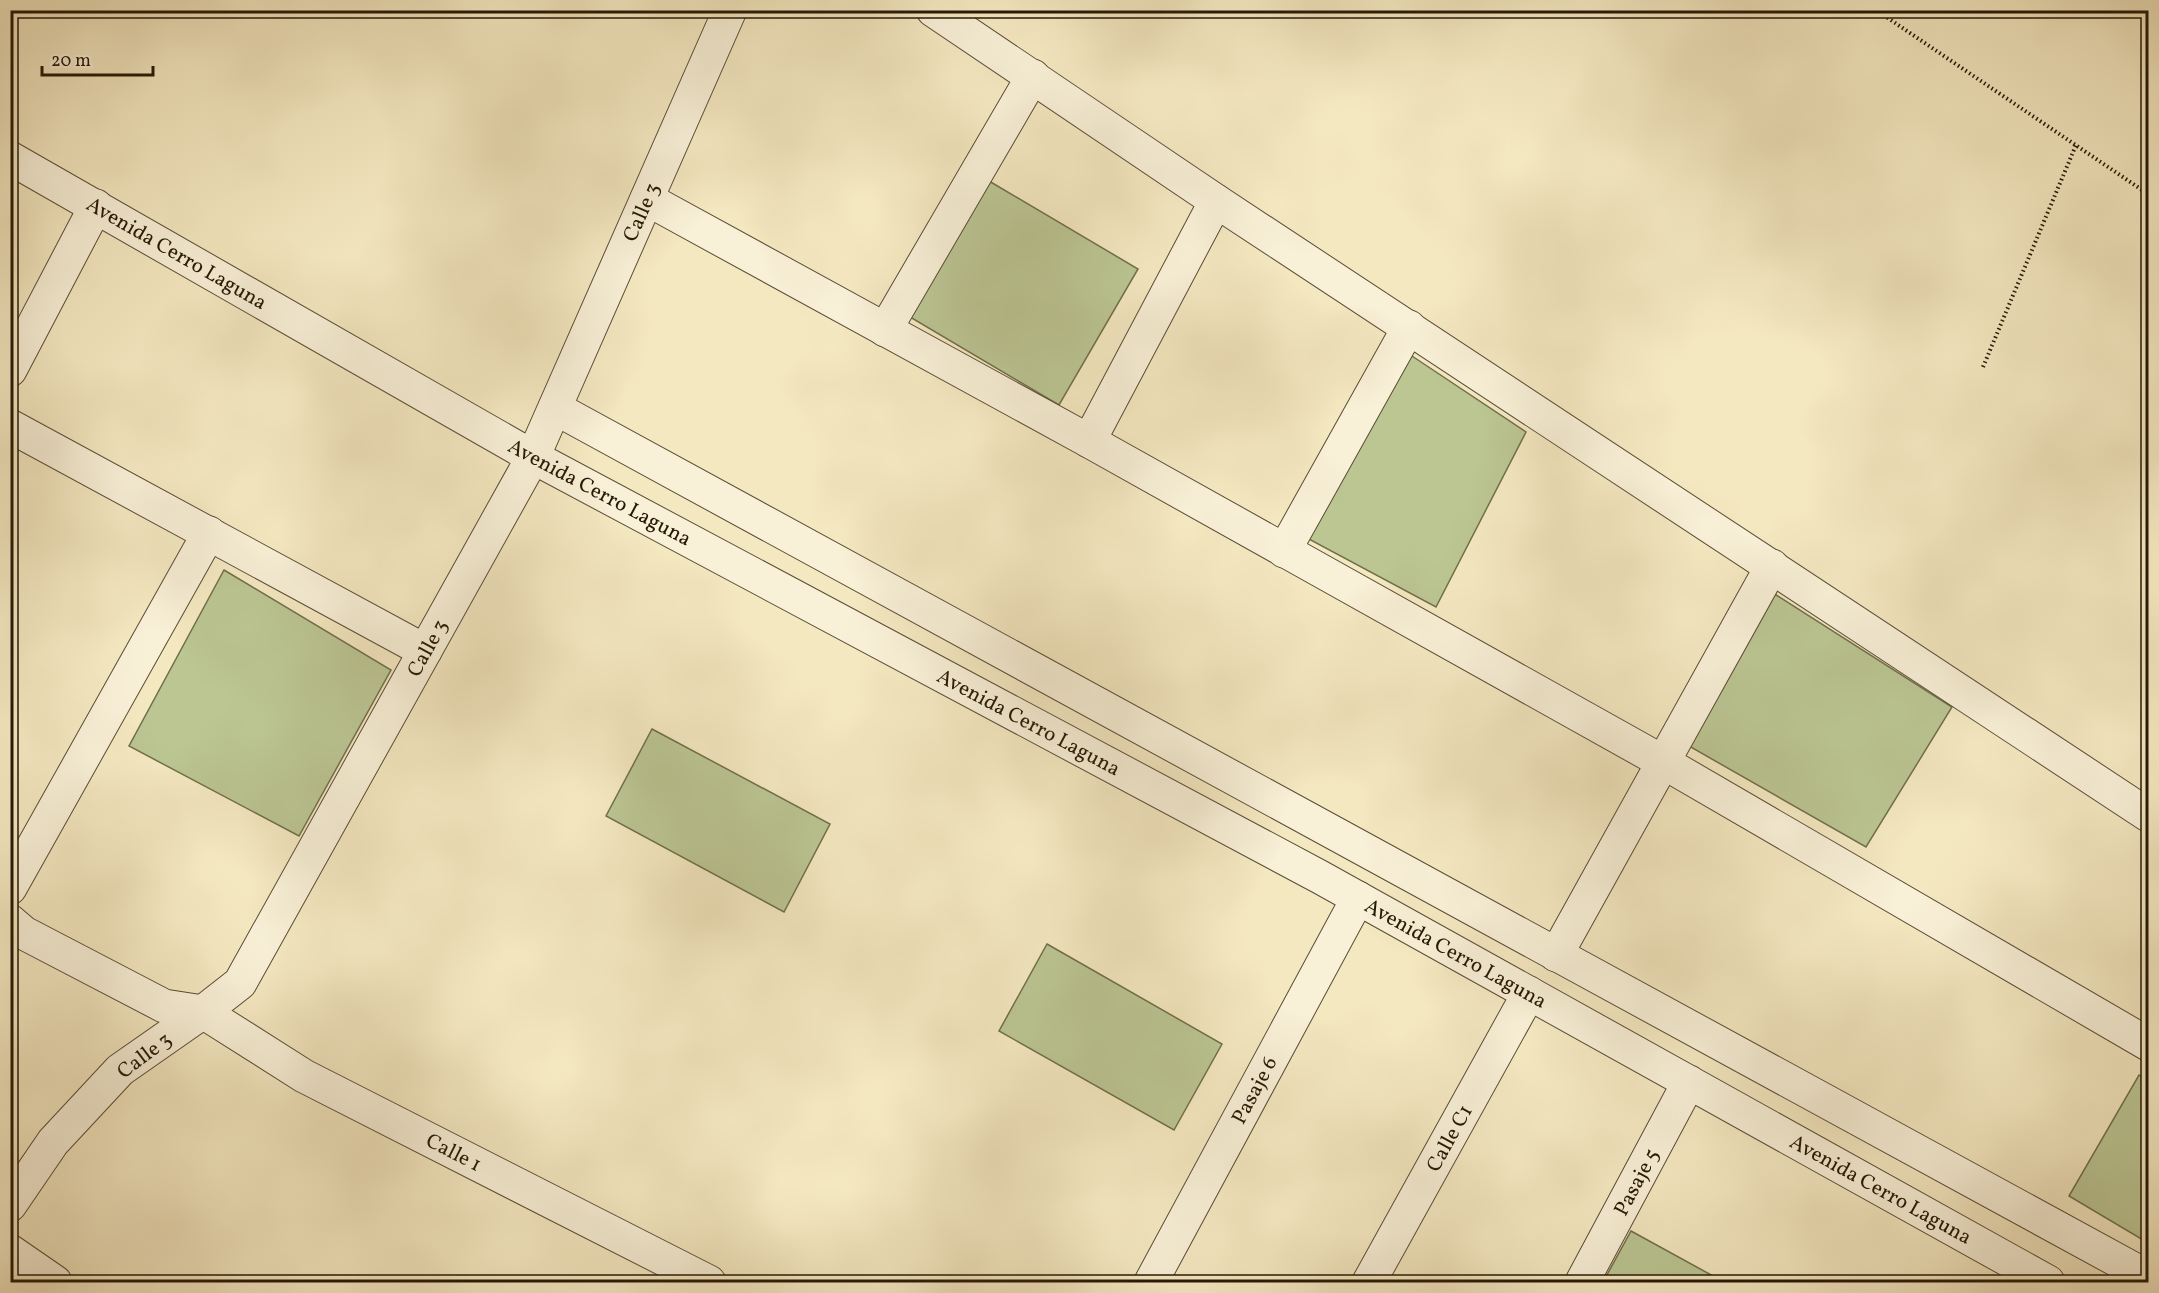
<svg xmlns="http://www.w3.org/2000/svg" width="2159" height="1293" font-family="Vollkorn,serif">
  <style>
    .green { fill: #bbc693; stroke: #706f4c; stroke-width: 1.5 }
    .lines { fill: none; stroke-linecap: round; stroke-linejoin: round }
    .minor-casing { stroke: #5a4c35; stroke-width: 35 }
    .tertiary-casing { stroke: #5a4c35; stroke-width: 35 }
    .path { stroke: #261806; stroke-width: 4; stroke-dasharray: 1.5 3; stroke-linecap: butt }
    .minor { stroke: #f8f0d7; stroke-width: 33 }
    .tertiary { stroke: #f8f0d7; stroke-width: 33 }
    .labels { text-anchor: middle; stroke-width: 6; stroke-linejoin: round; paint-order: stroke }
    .street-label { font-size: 21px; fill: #261806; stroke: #f8f0d7 }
  </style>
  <rect width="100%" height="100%" fill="#f4e8c1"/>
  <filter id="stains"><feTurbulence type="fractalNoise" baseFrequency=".00333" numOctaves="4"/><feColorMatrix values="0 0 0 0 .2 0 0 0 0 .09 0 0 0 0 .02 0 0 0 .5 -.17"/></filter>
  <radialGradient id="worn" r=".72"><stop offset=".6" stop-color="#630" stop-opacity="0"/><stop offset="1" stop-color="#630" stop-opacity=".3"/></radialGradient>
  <g class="green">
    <path d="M989,181L1138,269L1059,405L910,317Z"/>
    <path d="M1409,354L1526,432L1436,607L1305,537Z"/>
    <path d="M224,570L391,670L299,836L129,746Z"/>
    <path d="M1773,593L1952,707L1866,847L1689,746Z"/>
    <path d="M652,729L830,824L784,912L606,816Z"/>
    <path d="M1047,944L1222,1044L1174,1130L999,1031Z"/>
    <path d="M2139,1075L2148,1081V1243L2069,1196Z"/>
    <path d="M1631,1231L1724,1282H1603Z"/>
  </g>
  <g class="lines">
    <defs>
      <g id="minor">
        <path d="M933,10L1216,201L2148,815"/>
        <path d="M647,199L1089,441L1663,762L2148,1044"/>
        <path d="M885,330L1033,76"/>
        <path d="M10,370L96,206"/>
        <path d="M10,426L425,651"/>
        <path d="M1089,441L1216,201"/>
        <path d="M1284,551L1409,327"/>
        <path d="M10,888L209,533"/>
        <path d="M10,921L24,933L164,1006L203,1012L304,1076L709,1282"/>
        <path d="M1556,955L1772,566"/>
        <path d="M10,1205L53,1142L120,1070L203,1012L240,983L533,457L730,10"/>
        <path d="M10,1251L55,1282"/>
        <path d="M1151,1282L1358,898"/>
        <path d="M1369,1282L1529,993"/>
        <path d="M1582,1282L1689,1082"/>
      </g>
      <g id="tertiary">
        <path d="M10,158L533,457L1320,877L2048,1282"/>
        <path d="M555,408L2148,1277"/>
      </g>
    </defs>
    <use href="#minor" class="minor-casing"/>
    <use href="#tertiary" class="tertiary-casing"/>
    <g class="path">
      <path d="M1876,10L2148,194"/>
      <path d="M1983,367L2076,145"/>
    </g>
    <use href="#minor" class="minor"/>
    <use href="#tertiary" class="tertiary"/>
  </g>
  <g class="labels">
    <g class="street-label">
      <text transform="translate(641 212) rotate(-66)" y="7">Calle 3</text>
      <text transform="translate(177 253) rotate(30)" y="7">Avenida Cerro Laguna</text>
      <text transform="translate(600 492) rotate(28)" y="7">Avenida Cerro Laguna</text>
      <text transform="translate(427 648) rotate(-61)" y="7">Calle 3</text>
      <text transform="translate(1029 722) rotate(28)" y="7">Avenida Cerro Laguna</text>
      <text transform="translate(1456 953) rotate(29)" y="7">Avenida Cerro Laguna</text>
      <text transform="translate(144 1055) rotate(-37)" y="7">Calle 3</text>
      <text transform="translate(1254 1090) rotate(-62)" y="7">Pasaje 6</text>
      <text transform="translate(1449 1138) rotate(-61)" y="7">Calle C1</text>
      <text transform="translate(454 1152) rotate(27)" y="7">Calle 1</text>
      <text transform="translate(1636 1182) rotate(-62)" y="7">Pasaje 5</text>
      <text transform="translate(1881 1189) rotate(29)" y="7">Avenida Cerro Laguna</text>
    </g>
  </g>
  <rect width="2159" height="1293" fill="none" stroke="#f4e8c1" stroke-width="36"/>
  <rect x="12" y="12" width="2135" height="1269" fill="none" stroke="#261806" stroke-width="3"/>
  <rect x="18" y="18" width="2123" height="1257" fill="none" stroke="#261806" stroke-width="1.5"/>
  <path d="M42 66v9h111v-9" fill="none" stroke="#261806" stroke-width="3"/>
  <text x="51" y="66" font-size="18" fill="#261806" stroke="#f8f0d7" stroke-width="4.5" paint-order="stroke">20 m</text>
  <rect width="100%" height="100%" filter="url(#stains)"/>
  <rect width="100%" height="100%" fill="url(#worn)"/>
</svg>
